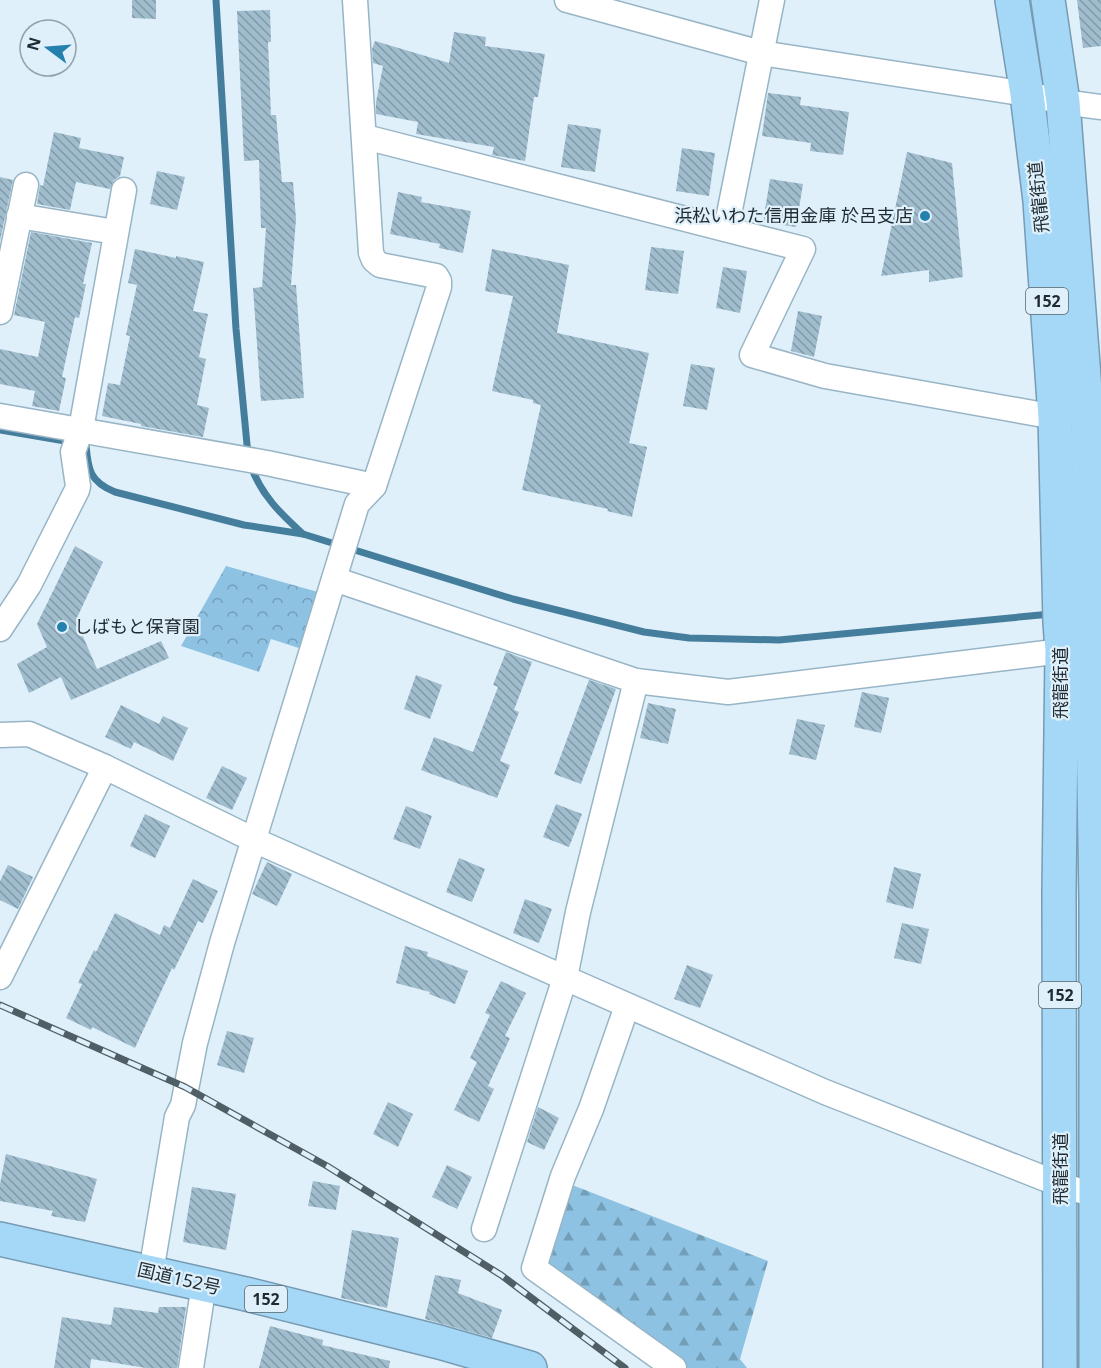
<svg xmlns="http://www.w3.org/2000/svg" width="1101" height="1368" font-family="'Noto Sans','Noto Sans JP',sans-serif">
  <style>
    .forest { fill: url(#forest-firs) }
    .park { fill: url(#park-crowns) }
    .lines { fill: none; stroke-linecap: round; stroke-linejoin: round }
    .stream { stroke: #457d9c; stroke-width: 7 }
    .building { fill: url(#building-back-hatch) }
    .minor-casing { stroke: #98b5c6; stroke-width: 27 }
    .highway-casing { stroke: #769bb2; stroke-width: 36 }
    .minor { stroke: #fff; stroke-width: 24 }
    .highway { stroke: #a5d8f7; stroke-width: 33 }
    .rail-casing { stroke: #505e65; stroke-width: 7 }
    .rail { stroke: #dff0fb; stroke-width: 4.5; stroke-dasharray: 14; stroke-linecap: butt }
    .poi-dot { fill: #2480ad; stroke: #dff0fb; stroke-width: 2 }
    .labels { text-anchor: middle; stroke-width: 4.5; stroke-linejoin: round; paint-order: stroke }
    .shield { fill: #dff0fb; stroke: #59666e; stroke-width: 1.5 }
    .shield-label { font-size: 16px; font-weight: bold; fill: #1f2b31 }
    .street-label { font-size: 18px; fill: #1f2b31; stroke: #dff0fb }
    .poi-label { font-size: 18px; fill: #1f2b31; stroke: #dff0fb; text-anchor: end }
  </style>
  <defs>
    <pattern id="forest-firs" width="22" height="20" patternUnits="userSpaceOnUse" patternTransform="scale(1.5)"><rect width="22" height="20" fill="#8dc2e2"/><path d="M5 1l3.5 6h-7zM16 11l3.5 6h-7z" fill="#739eb8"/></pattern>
    <pattern id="park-crowns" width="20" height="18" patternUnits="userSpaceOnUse" patternTransform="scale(1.5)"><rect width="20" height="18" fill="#8dc2e2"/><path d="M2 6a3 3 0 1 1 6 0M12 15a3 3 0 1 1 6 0" fill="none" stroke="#739eb8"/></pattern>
    <pattern id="building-back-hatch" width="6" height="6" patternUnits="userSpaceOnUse" patternTransform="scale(1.5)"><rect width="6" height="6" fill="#a0bdce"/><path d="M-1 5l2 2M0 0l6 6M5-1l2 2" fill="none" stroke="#829aa8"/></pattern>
  </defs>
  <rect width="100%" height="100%" fill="#dff0fb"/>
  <path class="forest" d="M567,1183L768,1261L740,1359L747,1368H664L539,1265Z"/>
  <path class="park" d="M226,566L318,592L302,649L271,639L259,672L181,646Z"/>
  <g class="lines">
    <g class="stream">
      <path d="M216,0L236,329L248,455"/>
      <path d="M0,430L71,442"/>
      <path d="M82,444L86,445C88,470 90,482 115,492L244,525L303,534L513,599L644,632L689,638L779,640L1051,614"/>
      <path d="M251,466C261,495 281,514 303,534"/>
    </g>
  </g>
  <g class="building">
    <path d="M132,0H156V19L132,18Z"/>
    <path d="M1077,0H1101V46L1083,48Z"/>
    <path d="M270,10L271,42H268L271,115H276L282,182H293L296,219L291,285H296L304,398L261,401L253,288L262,287L266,228H261L259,160L244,161L237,11Z"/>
    <path d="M454,32L486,37L485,46L545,54L538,97H534L525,161L492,155L494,147L416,134L418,122L376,114V102L383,66L373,63L372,49L375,41L449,63Z"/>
    <path d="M768,93L801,97L800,105L849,112L843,155L810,151L811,143L762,136Z"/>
    <path d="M568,124L601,129L595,172L561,167Z"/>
    <path d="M54,132L81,138L79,148L124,157L120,176L114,180L110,189L76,182L70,210L37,204L40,185L43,186Z"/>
    <path d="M682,148L715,153L709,196L676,191Z"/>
    <path d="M907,152L952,163L963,277L929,282V270L881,276Z"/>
    <path d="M157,171L185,177L177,210L150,204Z"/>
    <path d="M0,177L13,180L0,241Z"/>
    <path d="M770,179L803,184L796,227L763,222Z"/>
    <path d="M398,192L422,197L421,202L471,211L463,253L439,248L440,244L390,234Z"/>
    <path d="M31,232L92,243L83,284H86L79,318L75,317L62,377L66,378L59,411L32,406L35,391L0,384V349L38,357L45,322L14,315Z"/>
    <path d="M651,247L684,251L678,294L645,290Z"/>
    <path d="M135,249L176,258V256L204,262L193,311L208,314L199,357L206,359L197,405L209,408L203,437L141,426V424L102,416L108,383L120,385L130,336L126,335L137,285L128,283Z"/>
    <path d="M492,249L569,265L557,333L649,353L629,443L647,447L632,517L607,511L608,509L522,490L541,405L533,403V400L492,391L513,296L485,291Z"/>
    <path d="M723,267L747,271L740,313L716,308Z"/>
    <path d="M798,311L822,316L814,357L791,351Z"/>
    <path d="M691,364L715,368L707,410L683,406Z"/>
    <path d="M75,546L103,562L76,620L97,669L161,641L169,658L71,700L61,677L29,693L17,664L47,647L37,624Z"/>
    <path d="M506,652L532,662L514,710L519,712L500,761L510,765L497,798L421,770L434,737L473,752L498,687L493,685Z"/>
    <path d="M416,675L442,685L430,719L404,709Z"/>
    <path d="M589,680L616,689L581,784L554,774Z"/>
    <path d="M862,692L889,698L881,733L854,727Z"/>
    <path d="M648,703L676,709L668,744L640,738Z"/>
    <path d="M121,705L159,724L163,716L188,728L173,761L134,742L131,749L105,737Z"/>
    <path d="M797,719L825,725L816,760L789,754Z"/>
    <path d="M222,766L247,778L232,810L206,798Z"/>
    <path d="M556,804L582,814L569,847L543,837Z"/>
    <path d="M406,806L432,816L420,849L393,839Z"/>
    <path d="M145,814L170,826L155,858L130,846Z"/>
    <path d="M459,858L485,869L472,902L446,892Z"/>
    <path d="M267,862L292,874L277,906L252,894Z"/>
    <path d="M8,865L33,877L18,909L0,900V881Z"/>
    <path d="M894,867L921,874L913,909L886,902Z"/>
    <path d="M193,879L218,891L203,923L198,921L174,970L172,968L135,1048L92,1027L91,1030L66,1018L82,984L78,983L94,950L96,952L115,913L160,935L164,925L170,928Z"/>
    <path d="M525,899L552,909L539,943L513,933Z"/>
    <path d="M902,923L929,929L921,964L894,958Z"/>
    <path d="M405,946L428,952L427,956L468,971L455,1004L429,994L430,992L396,983Z"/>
    <path d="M687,965L713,975L700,1008L674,999Z"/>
    <path d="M501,981L526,993L505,1036L510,1038L488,1086L494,1089L479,1122L454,1110L477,1062L470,1058L490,1015L485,1013Z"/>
    <path d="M227,1031L254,1038L244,1073L217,1065Z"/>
    <path d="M388,1102L413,1114L398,1147L373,1134Z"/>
    <path d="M538,1107L559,1118L544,1150L527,1142Z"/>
    <path d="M6,1154L97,1179L85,1222L51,1216L53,1211L0,1201V1184Z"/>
    <path d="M447,1165L472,1177L457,1209L432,1197Z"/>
    <path d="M313,1181L340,1186L336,1210L308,1206Z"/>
    <path d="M192,1187L236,1194L226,1250L183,1242Z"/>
    <path d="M352,1230L399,1238L387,1308L341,1298Z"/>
    <path d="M435,1275L461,1280L458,1293L502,1310L492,1338L425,1319Z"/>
    <path d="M114,1307L158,1313L159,1307H186L177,1368H146L91,1359L90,1368H54L62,1317L111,1325Z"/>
    <path d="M270,1326L323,1340L322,1345L390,1361L389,1368H259Z"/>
  </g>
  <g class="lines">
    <defs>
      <g id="minor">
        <path d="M567,0L761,53L1027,94L1063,102L1101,107"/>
        <path d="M365,137L803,249L752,355L825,376L1055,417"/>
        <path d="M19,216L115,232"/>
        <path d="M726,229L772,0"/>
        <path d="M0,312L26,185"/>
        <path d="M0,416L267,463L374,486"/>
        <path d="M334,579L636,681L728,692L1062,651"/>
        <path d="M0,629L29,585L77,490L78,486L73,452L81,429L124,190"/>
        <path d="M0,735L29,734L105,767L254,840L565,978L825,1092L1061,1185L1101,1197"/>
        <path d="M0,977L105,767"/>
        <path d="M627,1006L591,1109L563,1176L534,1268L674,1368"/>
        <path d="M484,1229L565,978L578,912L636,681"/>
        <path d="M151,1272L177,1117L183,1105L195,1043L222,943L357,504L374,486L439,287V281L436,276L380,265L374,260L371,253L355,0"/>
        <path d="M191,1368L204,1284"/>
      </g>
      <g id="highway">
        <path d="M1012,0L1027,94L1040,201L1055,417L1060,622L1062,651L1059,891L1060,1368"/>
        <path d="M1048,0L1063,102L1088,430L1096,901V1368"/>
        <path d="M0,1239L246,1294L439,1342L530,1368"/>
      </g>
    </defs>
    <use href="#minor" class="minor-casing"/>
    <use href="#highway" class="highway-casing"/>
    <use href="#minor" class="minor"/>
    <use href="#highway" class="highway"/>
    <defs>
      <path id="rail" d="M0,1005L185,1087L327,1166L501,1275L625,1368"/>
    </defs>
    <use href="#rail" class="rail-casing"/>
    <use href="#rail" class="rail"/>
  </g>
  <g class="poi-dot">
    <circle cx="925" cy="216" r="6"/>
    <circle cx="62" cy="627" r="6"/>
  </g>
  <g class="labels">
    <g class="shield">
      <rect x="1026" y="288" width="42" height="26" rx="4.5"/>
      <rect x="1039" y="982" width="42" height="26" rx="4.5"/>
      <rect x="245" y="1286" width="42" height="26" rx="4.5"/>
    </g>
    <g class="shield-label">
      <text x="1047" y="307">152</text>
      <text x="1060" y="1001">152</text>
      <text x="266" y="1305">152</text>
    </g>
    <g class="street-label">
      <text transform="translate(1039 197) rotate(-96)" y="6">飛龍街道</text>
      <text transform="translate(1061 683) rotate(-90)" y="6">飛龍街道</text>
      <text transform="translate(1061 1169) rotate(-90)" y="6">飛龍街道</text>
      <text transform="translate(179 1279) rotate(13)" y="6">国道152号</text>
    </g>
    <g class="poi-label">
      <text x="913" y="222">浜松いわた信用金庫 於呂支店</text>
      <text x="74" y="633" text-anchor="start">しばもと保育園</text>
    </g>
  </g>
  <g transform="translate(48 48) rotate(286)"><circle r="28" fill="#dff0fb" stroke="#92a1aa" stroke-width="1.5"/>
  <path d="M0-4.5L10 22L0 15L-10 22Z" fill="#2480ad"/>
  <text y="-9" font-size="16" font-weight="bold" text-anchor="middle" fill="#1f2b31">N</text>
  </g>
</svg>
